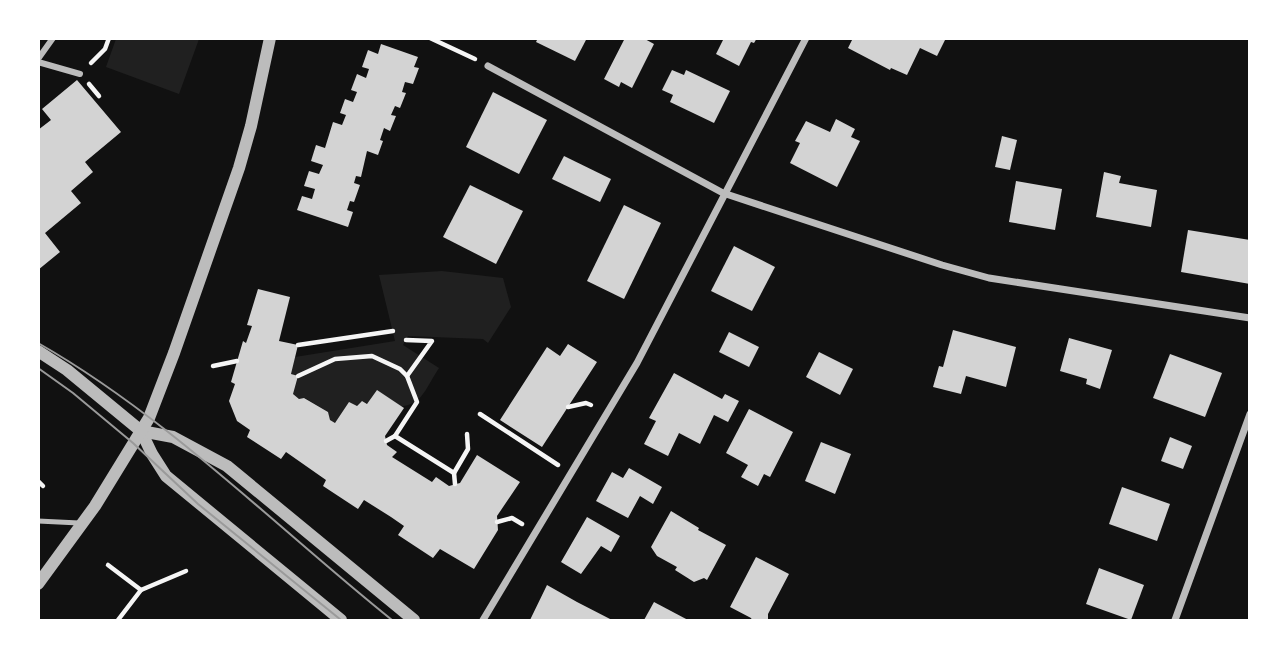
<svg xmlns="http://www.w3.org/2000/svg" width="1288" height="659" font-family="Cabin,sans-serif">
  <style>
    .green { fill: #202020 }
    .building { fill: #d3d3d3 }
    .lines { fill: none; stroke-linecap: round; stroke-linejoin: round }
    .path { stroke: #f5f5f5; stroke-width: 4.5 }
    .service { stroke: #bcbcbc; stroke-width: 5 }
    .pedestrian { stroke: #bcbcbc; stroke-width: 6 }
    .minor { stroke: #bcbcbc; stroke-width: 7 }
    .tertiary { stroke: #bcbcbc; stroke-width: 12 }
    .tram { stroke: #9a9a9a; stroke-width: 2 }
  </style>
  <rect width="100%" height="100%" fill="#111"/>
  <g class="green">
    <path d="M116,39H199L179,94L106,67Z"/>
    <path d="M442,271L503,278L511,307L488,343L483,339L408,336L403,345L439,368C421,396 421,410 384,406C376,405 369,405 362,401L335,423L330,420L328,412L305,398L299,399L293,394L298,377L291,374L295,357L395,341L379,275Z"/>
  </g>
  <g class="building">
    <path d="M538,38H587L575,61L536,42Z"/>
    <path d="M625,38H643L654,44L632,88L621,82L619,87L604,79Z"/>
    <path d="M724,38H757L754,43L751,42L739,66L716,54Z"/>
    <path d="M853,38H946L937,56L920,48L907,75L891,68L890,70L848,48Z"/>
    <path d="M381,44L418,57L414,67L419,68L413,84L405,82L402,92L406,93L400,108L395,106L391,115L396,116L390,131L384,128L380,140L383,141L378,155L367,151L361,177L356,176L354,183L360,185L354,202L350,201L347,210L353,212L348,227L297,210L302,196L312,199L315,189L304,186L309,171L319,174L323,165L311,161L316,145L325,148L333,122L342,125L346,115L340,113L345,99L353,102L357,92L351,90L357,74L366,78L369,69L362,67L368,50L378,54Z"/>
    <path d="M672,70L684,75L686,70L730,91L714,123L670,102L673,95L662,90Z"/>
    <path d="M77,80L121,132L85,162L93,172L71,191L81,203L45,233L60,252L38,270V130L51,120L42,109Z"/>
    <path d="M493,92L547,120L519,174L466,147Z"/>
    <path d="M836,119L855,129L851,137L860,141L837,187L790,163L800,143L795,141L806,121L830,132Z"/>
    <path d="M1002,136L1017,140L1010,170L995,167Z"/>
    <path d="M564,156L611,179L600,202L552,179Z"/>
    <path d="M1104,172L1121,176L1119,183L1157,190L1151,227L1096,217Z"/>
    <path d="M1016,181L1062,189L1055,230L1009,222Z"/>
    <path d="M470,185L523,211L496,264L443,237Z"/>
    <path d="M624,205L661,223L624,299L587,281Z"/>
    <path d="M1188,230L1250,240V284L1181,272Z"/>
    <path d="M734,246L775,267L752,311L711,291Z"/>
    <path d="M258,289L290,297L279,341L298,345L291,374L298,376L293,394L299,399L304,398L328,412L330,420L335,423L349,402L357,406L362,401L367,404L377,390L404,408L385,436L387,445L397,452L392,457L432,482L436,477L449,486L460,483L477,455L520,482L497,516L498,530L474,569L440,549L433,558L398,535L404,526L391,517L364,500L358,509L323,486L326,480L286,452L281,459L247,437L250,430L237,421L229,401L235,384L231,382L243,341L246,343L252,326L247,325Z"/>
    <path d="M953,330L1016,347L1006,387L966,376L961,394L933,387L939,366L943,367Z"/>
    <path d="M729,332L759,347L749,367L719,352Z"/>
    <path d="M1069,338L1112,350L1100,389L1086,384L1087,379L1060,371Z"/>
    <path d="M568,344L597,362L542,447L500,420L547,347L560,356Z"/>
    <path d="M819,352L853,369L840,395L806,377Z"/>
    <path d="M1170,354L1222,373L1205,417L1153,398Z"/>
    <path d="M674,373L722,399L725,394L739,401L728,422L714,415L700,444L679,433L668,456L644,444L656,421L649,418Z"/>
    <path d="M749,409L793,432L770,477L764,474L758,486L741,477L748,465L726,453Z"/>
    <path d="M1170,437L1192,446L1183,469L1161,461Z"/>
    <path d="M821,442L851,454L835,494L805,481Z"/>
    <path d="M629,468L662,487L653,504L640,496L628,518L596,501L612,472L623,478Z"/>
    <path d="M1122,487L1170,504L1157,541L1109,524Z"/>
    <path d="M671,511L699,528L698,530L726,545L707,580L704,578L694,582L675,570L677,567L657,556L651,547Z"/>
    <path d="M587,517L620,536L611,552L601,546L581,574L561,562Z"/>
    <path d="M756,557L789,574L768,614V620H752L751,618L730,607Z"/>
    <path d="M1099,568L1144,585L1131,620L1086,604Z"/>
    <path d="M547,585L577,602L612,620H530Z"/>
    <path d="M654,602L688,620H644Z"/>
  </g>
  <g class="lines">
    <g class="path">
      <path d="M430,38L475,59"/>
      <path d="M91,63L105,49L109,38"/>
      <path d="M89,84L99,96"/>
      <path d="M406,340L432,341L407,376"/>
      <path d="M298,345L393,331"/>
      <path d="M213,366L237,361"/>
      <path d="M298,376L335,359L372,356L400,369L407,376L417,402L395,436L454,473L468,449L467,434"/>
      <path d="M568,407L586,403L591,405"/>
      <path d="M480,414L558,465"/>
      <path d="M386,441L395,436"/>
      <path d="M454,473L455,484"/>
      <path d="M38,481L43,486"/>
      <path d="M497,522L512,518L522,524"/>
      <path d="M108,565L141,590L118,620"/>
      <path d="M141,590L186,571"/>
    </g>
    <path class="service" d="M38,521L79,523"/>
    <g class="pedestrian">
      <path d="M38,59L53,38"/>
      <path d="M38,62L80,74"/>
    </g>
    <g class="minor">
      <path d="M488,66L723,193L942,265L989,278L1250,318"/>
      <path d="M483,620L637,363L806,38"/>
      <path d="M1175,620L1250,414"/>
    </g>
    <g class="tertiary">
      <path d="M38,351L67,370L141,431L152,454L166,476L341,620"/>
      <path d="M141,431L173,437L227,466L414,620"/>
      <path d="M38,584L95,506L149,418L174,353L239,168L251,126L270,38"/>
    </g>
    <g class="tram">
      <path d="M38,343C168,417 276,527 392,620"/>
      <path d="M38,368L73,393L133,443L198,504L341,620"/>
    </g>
  </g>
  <rect width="1288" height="659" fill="none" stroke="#ffffff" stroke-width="80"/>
</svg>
